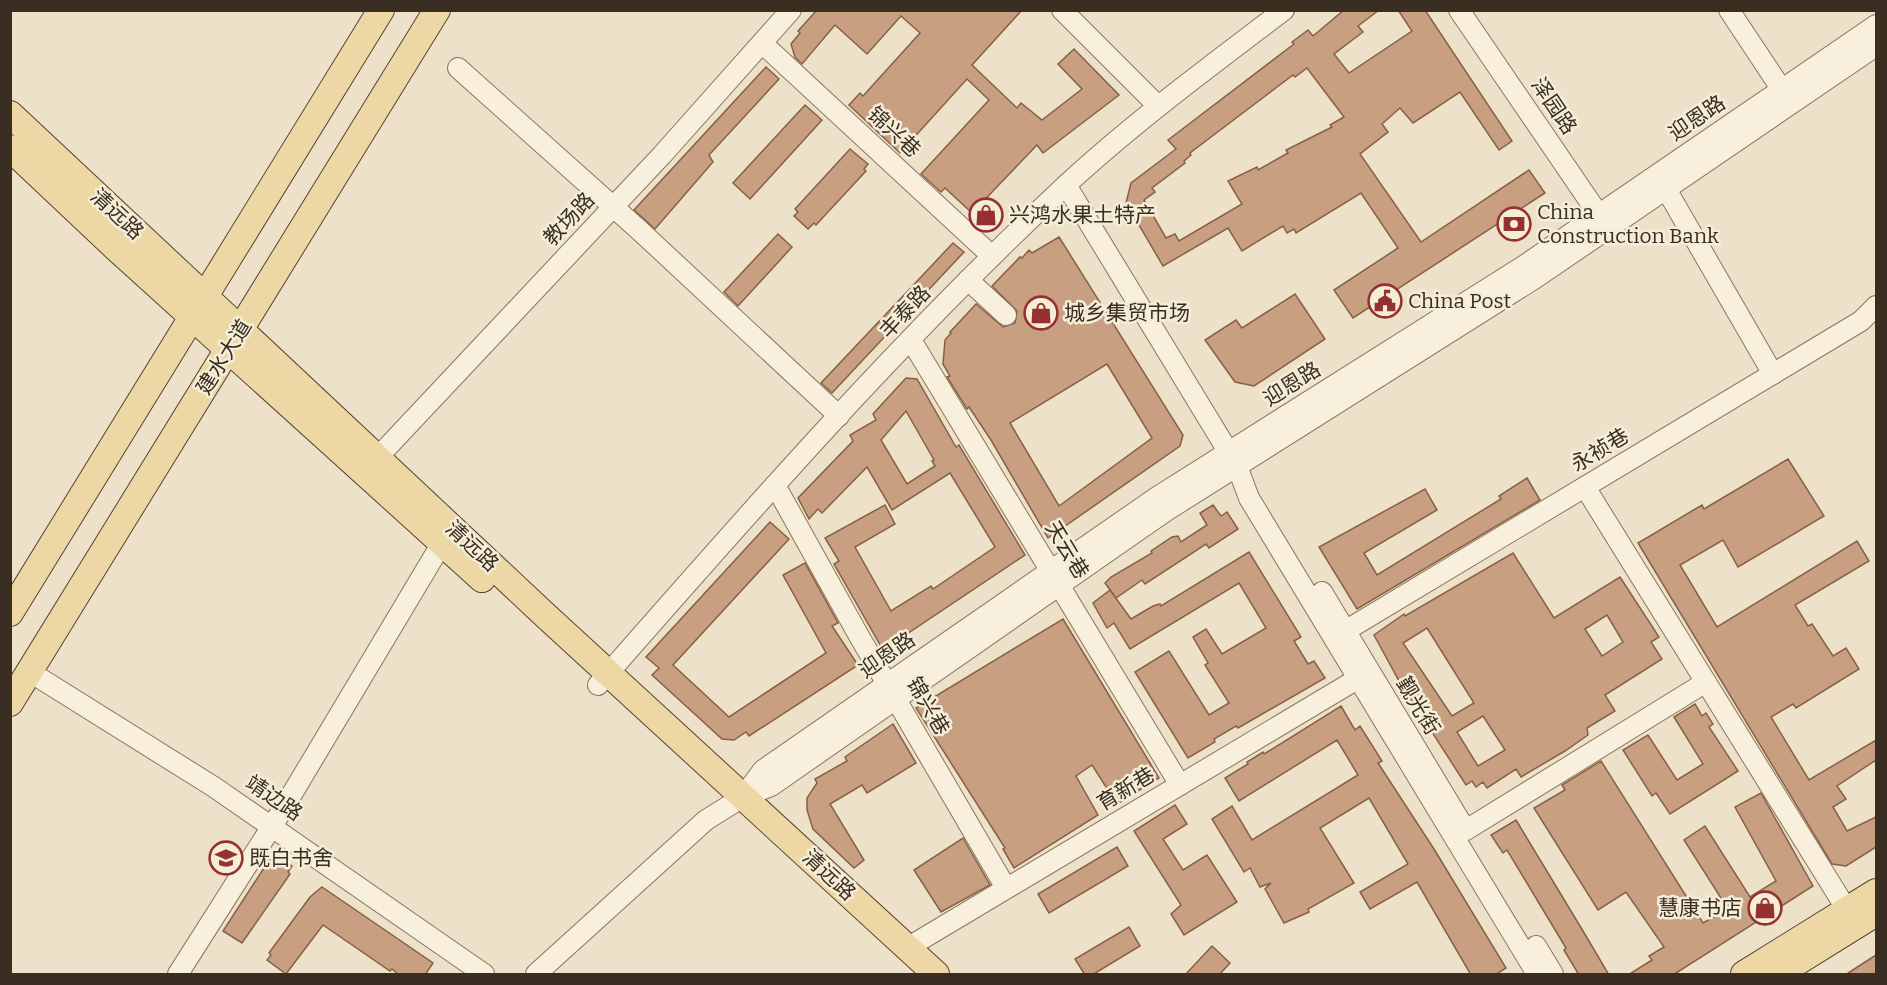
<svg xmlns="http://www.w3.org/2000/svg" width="1887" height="985" font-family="Bitter,'Noto Sans SC',serif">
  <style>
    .building { fill: #c99f81; stroke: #866045; stroke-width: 1.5; fill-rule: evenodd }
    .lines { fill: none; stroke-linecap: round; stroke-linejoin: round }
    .minor-casing { stroke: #88755e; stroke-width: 22 }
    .major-casing { stroke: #574332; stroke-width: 28 }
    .minor { stroke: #f8f0dc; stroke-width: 20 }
    .major { stroke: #edd7a4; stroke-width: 26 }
    .labels { text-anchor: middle; stroke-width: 5; stroke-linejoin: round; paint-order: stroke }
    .street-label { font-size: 21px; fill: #3a2d21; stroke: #f4edd8 }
    .poi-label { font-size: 21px; fill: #3a2d21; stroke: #f4edd8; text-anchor: start }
  </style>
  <rect width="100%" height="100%" fill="#ede2c9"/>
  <g class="building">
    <path d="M817,10H1022L972,65L1017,108L1021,103L1042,120L1082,89L1058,64L1074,49L1119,95L1043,153L1037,145L972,213L945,188L941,192L921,174L989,100L967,79L900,153L849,105L860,93L863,96L920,33L901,16L867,54L835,25L802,64L795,57L791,44L800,33L798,31Z"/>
    <path d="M1344,10H1379L1358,26L1363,32L1334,54L1349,73L1412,31L1398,10H1425L1512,141L1499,150L1460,92L1413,123L1400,108L1382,124L1388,132L1360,154L1421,242L1529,170L1545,193L1353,318L1334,290L1398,248L1361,193L1296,233L1294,229L1287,233L1283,226L1242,251L1228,228L1163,266L1126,203L1131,183L1176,149L1168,140L1294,44L1292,42L1308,30L1313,36ZM1307,68L1344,117L1330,125L1332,127L1286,150L1288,153L1258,170L1257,167L1228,181L1242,204L1179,241L1175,234L1166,238L1144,200L1155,192L1152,188L1185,163L1184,161L1191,155L1190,153L1293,75L1295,77Z"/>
    <path d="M766,67L779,79L709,155L713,162L655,229L634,210Z"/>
    <path d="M805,105L822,120L750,199L733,183Z"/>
    <path d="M850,149L868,164L864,169L866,171L816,225L814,223L808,229L794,216L798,212L795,209Z"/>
    <path d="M778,234L792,247L738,306L724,292Z"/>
    <path d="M1059,237L1183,435L1180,446L1048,538L991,440L969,407L967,409L947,377L950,376L943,364L945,340L951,333L950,332L976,304L1003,327L1015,323L1017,311L992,286L1020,257L1022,258L1029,250L1032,253ZM1107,364L1152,438L1059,506L1010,423Z"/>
    <path d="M953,243L964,252L832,393L821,383Z"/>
    <path d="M1295,294L1325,339L1254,386L1235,382L1205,340L1236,320L1242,328Z"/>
    <path d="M906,378L917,379L956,447L959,445L1025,555L883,650L834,564L839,561L825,538L885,505L895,524L855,547L891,611L931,586L933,589L995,547L950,473L892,510L867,467L822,513L818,509L809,519L798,498L853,441L850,435L876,420L873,414ZM906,411L934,460L932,461L935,466L907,484L881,440Z"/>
    <path d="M1788,459L1824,516L1738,567L1723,540L1680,565L1717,627L1857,541L1869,561L1795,605L1808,626L1812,624L1833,656L1846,648L1859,669L1796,708L1793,704L1771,717L1809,780L1876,740V760L1837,786L1846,799L1833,807L1847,831L1876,817V847L1846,866L1832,864L1638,543L1702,505L1704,509Z"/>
    <path d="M1527,478L1540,500L1357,609L1319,547L1425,489L1437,510L1364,553L1377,575L1501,499L1499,496Z"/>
    <path d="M1213,505L1221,516L1227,512L1238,529L1209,548L1206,544L1145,584L1142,580L1116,598L1105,583L1111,577L1152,553L1151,551L1172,537L1178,536L1181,542L1207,525L1200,513Z"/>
    <path d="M770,522L789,539L673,665L729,717L826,653L783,575L805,563L838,623L832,626L858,665L749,736L746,732L734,740L722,739L652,675L659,668L646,657Z"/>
    <path d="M1249,552L1301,637L1294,641L1308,664L1314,661L1325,678L1238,728L1236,726L1214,739L1215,742L1188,758L1135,672L1169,651L1209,715L1229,703L1205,665L1208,663L1193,637L1206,629L1222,654L1266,628L1239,583L1130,649L1114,623L1107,628L1093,603L1110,590L1131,619L1153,606L1160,604L1161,606Z"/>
    <path d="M1513,553L1554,618L1620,577L1659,637L1651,642L1662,659L1605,695L1615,711L1587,728L1588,735L1565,751L1521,777L1516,769L1487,788L1483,782L1476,787L1472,781L1466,785L1398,679L1374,635L1404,614L1405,616ZM1607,615L1623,642L1602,656L1585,629ZM1427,628L1474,703L1452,716L1403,643ZM1483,716L1505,750L1478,766L1457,732Z"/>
    <path d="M1063,619L1159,778L1117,804L1092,765L1076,776L1098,815L1014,868L1003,849L1005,848L916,708Z"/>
    <path d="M1695,704L1702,716L1706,713L1713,724L1709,727L1738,771L1670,814L1656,793L1652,796L1623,750L1648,735L1677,780L1703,764L1674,717Z"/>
    <path d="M1341,706L1355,730L1360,726L1382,761L1378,763L1434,849L1506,968L1495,975H1471L1417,882L1370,909L1360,892L1408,864L1369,798L1320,828L1354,883L1308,909L1309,912L1284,923L1265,889L1271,883L1260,887L1250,868L1244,872L1212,819L1232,806L1252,840L1358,775L1337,740L1239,801L1225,778L1248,764L1247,762L1263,752L1264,754Z"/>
    <path d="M893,724L916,763L867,793L862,785L830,804L864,860L854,868L813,829L807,810V798L817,783L815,779L847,761L845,757Z"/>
    <path d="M1601,761L1703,923L1728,909L1684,840L1705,826L1750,897L1776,881L1735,807L1761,793L1813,886L1673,975H1628L1652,960L1649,956L1664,947L1626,892L1598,910L1534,808L1565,790L1562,785Z"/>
    <path d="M1175,805L1187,824L1163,839L1183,870L1207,855L1237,902L1184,935L1171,914L1181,905L1134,831Z"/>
    <path d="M1516,820L1586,936L1609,975H1579L1564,950L1566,948L1507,850L1503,853L1491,835Z"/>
    <path d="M963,838L990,885L941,912L914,870Z"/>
    <path d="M1117,847L1128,866L1049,913L1038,894Z"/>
    <path d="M273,854L292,866L288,872L290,874L242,943L223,931Z"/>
    <path d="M322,887L433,963L425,975H399L392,969L390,971L323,925L286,974L267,960L271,955L269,953L310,897Z"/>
    <path d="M1129,927L1140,946L1092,975H1085L1075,959Z"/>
    <path d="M1212,946L1230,963L1219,975H1185Z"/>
    <path d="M1876,955V975H1845Z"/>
  </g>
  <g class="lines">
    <defs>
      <g id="minor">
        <path d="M1062,10L1158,106"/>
        <path d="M1459,10L1605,224"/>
        <path d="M1729,10L1782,90"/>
        <path d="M762,43L992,256"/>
        <path d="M458,68L638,229L839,416"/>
        <path d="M1066,185L1237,466L1249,498L1537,974"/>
        <path d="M1666,189L1773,374"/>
        <path d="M968,280L1006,315"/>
        <path d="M911,340L1180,785"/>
        <path d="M378,457L662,155L791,10"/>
        <path d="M775,485L859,636L1006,888"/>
        <path d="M1585,487L1847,910"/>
        <path d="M1322,592L1460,821"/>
        <path d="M1345,631L1861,321L1876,306"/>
        <path d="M30,672L214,787L484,974"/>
        <path d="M598,685C748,514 898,342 1065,186C1133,123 1209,67 1284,10"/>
        <path d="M743,797L763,770L1157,497L1525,265L1876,25"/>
        <path d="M1466,830L1706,682"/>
        <path d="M1536,946L1553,974"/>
        <path d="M907,948L1369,672"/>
        <path d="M178,974L286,804L442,543"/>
        <path d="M536,974L706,820L743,797L771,786L1166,511L1534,279L1876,46"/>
      </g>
      <g id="major">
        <path d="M10,114L546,616L936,974"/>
        <path d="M10,148L116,248L482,579"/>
        <path d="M10,613L381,10"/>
        <path d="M10,703L437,10"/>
        <path d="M1744,974L1876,892"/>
        <path d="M1778,974L1876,913"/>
      </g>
    </defs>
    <use href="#minor" class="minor-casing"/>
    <use href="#major" class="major-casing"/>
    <use href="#minor" class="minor"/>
    <use href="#major" class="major"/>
  </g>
  <defs>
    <symbol id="shop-ring" viewBox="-11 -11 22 22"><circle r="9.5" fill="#f4edd8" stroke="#953131" stroke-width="1.5"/><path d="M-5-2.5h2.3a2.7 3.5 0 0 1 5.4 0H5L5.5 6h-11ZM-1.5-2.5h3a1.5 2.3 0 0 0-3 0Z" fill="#953131"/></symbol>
    <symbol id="bank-ring" viewBox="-11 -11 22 22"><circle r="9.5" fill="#f4edd8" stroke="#953131" stroke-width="1.5"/><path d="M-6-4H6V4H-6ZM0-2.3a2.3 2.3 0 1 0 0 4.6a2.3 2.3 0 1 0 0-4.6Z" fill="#953131"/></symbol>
    <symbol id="civic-ring" viewBox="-11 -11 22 22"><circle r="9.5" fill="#f4edd8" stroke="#953131" stroke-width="1.5"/><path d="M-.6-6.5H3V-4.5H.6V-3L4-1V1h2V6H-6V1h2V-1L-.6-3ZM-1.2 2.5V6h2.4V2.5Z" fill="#953131"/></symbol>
    <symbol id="school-ring" viewBox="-11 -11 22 22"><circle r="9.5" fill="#f4edd8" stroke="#953131" stroke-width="1.5"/><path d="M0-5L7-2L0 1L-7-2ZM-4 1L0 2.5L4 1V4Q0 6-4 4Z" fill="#953131"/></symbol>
  </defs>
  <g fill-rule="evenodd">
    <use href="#shop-ring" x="967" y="196" width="38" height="38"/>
    <use href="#bank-ring" x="1495" y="205" width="38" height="38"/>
    <use href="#civic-ring" x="1366" y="282" width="38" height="38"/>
    <use href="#shop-ring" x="1022" y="294" width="38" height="38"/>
    <use href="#school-ring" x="207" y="839" width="38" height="38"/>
    <use href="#shop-ring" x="1746" y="889" width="38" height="38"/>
  </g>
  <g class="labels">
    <g class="street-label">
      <text transform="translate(1554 106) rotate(56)" y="7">泽园路</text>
      <text transform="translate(1697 118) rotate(-34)" y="7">迎恩路</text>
      <text transform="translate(894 132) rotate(43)" y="7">锦兴巷</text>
      <text transform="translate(117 214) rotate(43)" y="7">清远路</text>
      <text transform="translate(569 219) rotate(-47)" y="7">教场路</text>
      <text transform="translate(905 312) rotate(-47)" y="7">丰泰路</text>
      <text transform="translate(224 357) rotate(-58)" y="7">建水大道</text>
      <text transform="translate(1292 384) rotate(-32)" y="7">迎恩路</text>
      <text transform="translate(1600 450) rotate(-31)" y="7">永祯巷</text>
      <text transform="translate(472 546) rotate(43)" y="7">清远路</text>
      <text transform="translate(1067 550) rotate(59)" y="7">天云巷</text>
      <text transform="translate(887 655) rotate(-35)" y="7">迎恩路</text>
      <text transform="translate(928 706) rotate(60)" y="7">锦兴巷</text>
      <text transform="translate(1418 706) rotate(59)" y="7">觐光街</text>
      <text transform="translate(1126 789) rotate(-31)" y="7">育新巷</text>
      <text transform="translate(274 798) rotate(34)" y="7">靖边路</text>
      <text transform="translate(829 875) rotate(43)" y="7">清远路</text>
    </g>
    <g class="poi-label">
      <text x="1537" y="219">China<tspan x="1537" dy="24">Construction Bank</tspan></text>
      <text x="1009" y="222">兴鸿水果土特产</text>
      <text x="1408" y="308">China Post</text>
      <text x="1064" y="320">城乡集贸市场</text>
      <text x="249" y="865">既白书舍</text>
      <text x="1742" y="915" text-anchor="end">慧康书店</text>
    </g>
  </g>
  <rect width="1887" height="985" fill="none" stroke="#3a2d21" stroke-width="24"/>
</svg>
